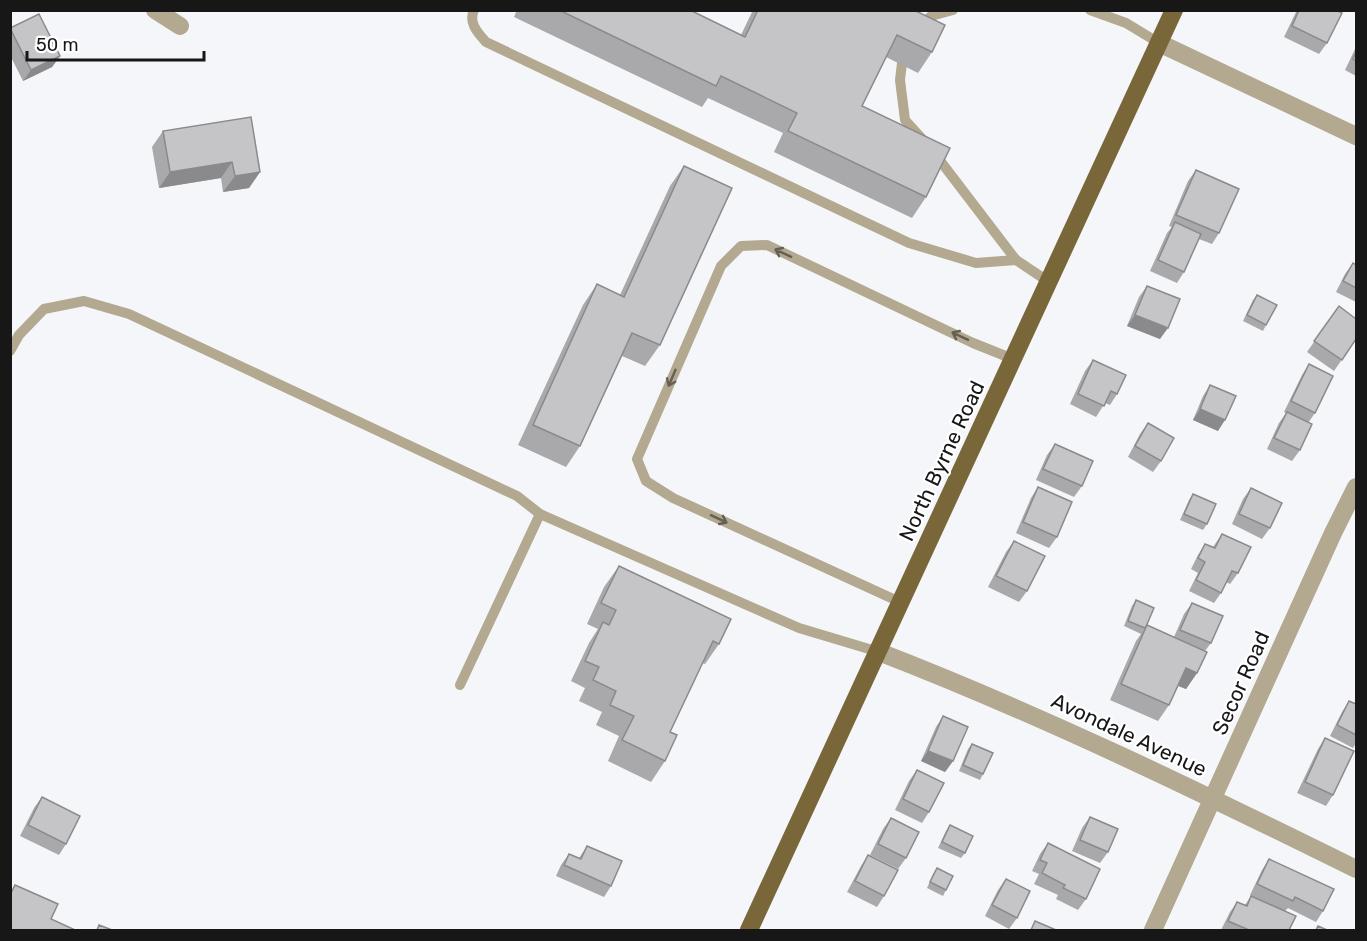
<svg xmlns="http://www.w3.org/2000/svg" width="1367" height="941" font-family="Rubik,sans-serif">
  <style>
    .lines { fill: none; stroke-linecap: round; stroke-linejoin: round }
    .service { stroke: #b3a890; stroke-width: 10 }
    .minor { stroke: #b3a890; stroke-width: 18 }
    .primary { stroke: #7a6739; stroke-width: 18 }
    .wall { fill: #a9a9ac }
    .shaded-wall { fill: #8a8a8c }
    .building { fill: #c5c5c8; stroke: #8a8a8c; stroke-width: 1.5 }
    .oneway { stroke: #656054 }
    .labels { text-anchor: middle; stroke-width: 4.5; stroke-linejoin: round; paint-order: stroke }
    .street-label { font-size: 21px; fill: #171718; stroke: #fff }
  </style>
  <rect width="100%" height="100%" fill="#f5f6f9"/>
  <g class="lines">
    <g class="service">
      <path d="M474,10C468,23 478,33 486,42L909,243L976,263L1016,260"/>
      <path d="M1090,10L1126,23L1159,43"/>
      <path d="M920,27L931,16L953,10"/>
      <path d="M902,63L900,80L905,120L925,142"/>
      <path d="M935,154L1016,260L1049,282"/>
      <path d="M10,351L19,335L44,309L84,301L129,314L517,496L540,514"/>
      <path d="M902,603L673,498L646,481L637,459L721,266L741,246L767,245L973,343L1013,359"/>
      <path d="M460,685L540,514L799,628L879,652"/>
    </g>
    <g class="minor">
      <path d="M155,10L180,26"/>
      <path d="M1159,43L1356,136"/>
      <path d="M879,652C1042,715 1200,792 1356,869"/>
      <path d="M1153,930L1333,533L1356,487"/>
    </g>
    <path class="primary" d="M749,930L1174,10"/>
  </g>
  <g class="wall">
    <path d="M517,10H690L741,35L753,10H914L932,52L918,73L886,57L862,106L926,197L912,218L774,152L783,133L708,98L702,107L514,17Z"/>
    <path d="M1297,10H1336L1327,43L1319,54L1284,37Z"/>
    <path d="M10,28L60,56L52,67L23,81L10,55Z"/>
    <path d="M1356,47V76L1345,70Z"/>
    <path d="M163,131L260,172L249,188L223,192L221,178L159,188L152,147Z"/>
    <path d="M684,166L660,345L645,366L622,356L580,446L566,467L518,445L583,305L597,284L620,295L670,186Z"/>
    <path d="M1196,170L1219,233L1212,244L1199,239L1184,272L1177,283L1150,271L1167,233L1172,227L1169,226L1188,181Z"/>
    <path d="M1353,263L1356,265V302L1336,292L1345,274Z"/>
    <path d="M1147,286L1160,339L1127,326L1139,297Z"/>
    <path d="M1257,295L1266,325L1263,331L1243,321L1253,300Z"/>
    <path d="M1339,306L1356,339L1334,371L1307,352Z"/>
    <path d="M1093,360L1117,394L1110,405L1105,403L1096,417L1070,404L1085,371Z"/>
    <path d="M1309,364L1315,413L1308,423L1300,450L1292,461L1267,449L1279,423L1286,413L1284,412L1302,375Z"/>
    <path d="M1210,385L1218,431L1193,420L1203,396Z"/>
    <path d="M1148,423L1161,461L1153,472L1128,457L1140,434Z"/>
    <path d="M1055,444L1082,486L1074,497L1036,480L1047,455Z"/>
    <path d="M1038,487L1057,537L1049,548L1016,533L1031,498Z"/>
    <path d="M1251,488L1270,528L1262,539L1232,524L1243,499Z"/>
    <path d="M1193,494L1207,524L1203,530L1180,520L1189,500Z"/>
    <path d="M1222,534L1238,573L1230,584L1226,582L1221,593L1214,603L1189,591L1198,573L1191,569L1198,555L1205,544L1213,547Z"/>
    <path d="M1014,541L1027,591L1019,602L988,587L1006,552Z"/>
    <path d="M619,566L719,644L705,664L702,663L670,732L665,761L651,782L608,761L619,736L596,725L602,712L579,701L585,688L571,681L589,643L598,629L587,624L604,587Z"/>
    <path d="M1136,600L1147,625L1174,637L1184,614L1192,603L1211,643L1205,651L1197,673L1186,689L1178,686L1169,705L1158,721L1110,700L1136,641L1141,634L1124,626L1132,606Z"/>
    <path d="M1349,701L1356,704V743L1353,748L1330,736L1342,712Z"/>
    <path d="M943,716L953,761L945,772L921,761L936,727Z"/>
    <path d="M1325,738L1333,795L1326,806L1297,793L1318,749Z"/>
    <path d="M972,744L983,774L980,780L959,771L968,749Z"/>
    <path d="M917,770L929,812L922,823L895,810L909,781Z"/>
    <path d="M42,797L66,844L59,855L20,836L34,808Z"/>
    <path d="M1090,817L1108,852L1100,863L1072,851L1082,828Z"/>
    <path d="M891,818L906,858L898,869L870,855L883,829Z"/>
    <path d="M950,825L965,853L961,858L938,848L946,831Z"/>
    <path d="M1048,843L1086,899L1078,910L1056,899L1058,895L1034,884L1039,874L1032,871L1040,854Z"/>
    <path d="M587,846L611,886L604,897L556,876L561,865L569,854L579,858Z"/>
    <path d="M868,855L884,896L877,907L847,892L861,866Z"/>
    <path d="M1269,859L1323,911L1316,922L1288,908L1285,911L1289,930H1221L1230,912L1237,902L1245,905L1251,896L1270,904L1250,895L1262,870Z"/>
    <path d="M937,868L946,890L943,896L927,888L933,874Z"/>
    <path d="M1006,879L1017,918L1009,929L985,916L998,890Z"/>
  </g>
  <g class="shaded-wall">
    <path d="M60,56L52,67L23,81L31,70Z"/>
    <path d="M232,162L221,178L159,188L170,172Z"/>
    <path d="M260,172L249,188L223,192L235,176Z"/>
    <path d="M1135,315L1168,328L1160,339L1127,326Z"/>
    <path d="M1200,409L1225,420L1218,431L1193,420Z"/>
    <path d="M1186,668L1197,673L1186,689L1174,684Z"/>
    <path d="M928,751L953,761L945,772L921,761Z"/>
  </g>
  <g class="building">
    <path d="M559,10H690L745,37L758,10H914L945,25L932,52L897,35L862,106L950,148L926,197L788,131L797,113L721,76L716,86Z"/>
    <path d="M1299,10H1336L1342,13L1327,43L1292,26Z"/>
    <path d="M39,14L60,56L31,70L10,28Z"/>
    <path d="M1356,52V61L1353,59Z"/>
    <path d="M251,117L260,172L235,176L232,162L170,172L163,131Z"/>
    <path d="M684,166L732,188L660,345L632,333L580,446L533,425L597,284L624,297Z"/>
    <path d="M1196,170L1239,189L1219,233L1176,215Z"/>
    <path d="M1175,222L1201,234L1184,272L1158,260Z"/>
    <path d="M1353,263L1356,265V288L1343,281Z"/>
    <path d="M1147,286L1180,299L1168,328L1135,315Z"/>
    <path d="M1257,295L1277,305L1266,325L1247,315Z"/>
    <path d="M1339,306L1356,319V339L1342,360L1314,341Z"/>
    <path d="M1093,360L1126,375L1117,394L1111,391L1104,406L1078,394Z"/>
    <path d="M1309,364L1333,376L1315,413L1291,401Z"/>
    <path d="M1210,385L1236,396L1225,420L1200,409Z"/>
    <path d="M1287,412L1312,424L1300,450L1274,438Z"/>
    <path d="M1148,423L1174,438L1161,461L1135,446Z"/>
    <path d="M1055,444L1093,461L1082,486L1043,469Z"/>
    <path d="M1038,487L1072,502L1057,537L1023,522Z"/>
    <path d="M1251,488L1282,503L1270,528L1239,514Z"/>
    <path d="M1193,494L1216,504L1207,524L1184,514Z"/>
    <path d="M1222,534L1251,547L1238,573L1232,571L1221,593L1196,580L1205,562L1198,558L1205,544L1215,548Z"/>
    <path d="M1014,541L1045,556L1027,591L996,576Z"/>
    <path d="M619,566L731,619L719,644L713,641L670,732L677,735L665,761L622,740L634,716L610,705L616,691L593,680L599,667L585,661L603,622L609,625L616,610L601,603Z"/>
    <path d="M1136,600L1154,608L1145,629L1147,625L1145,628L1128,621Z"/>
    <path d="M1192,603L1223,616L1211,643L1180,630Z"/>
    <path d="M1147,625L1207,652L1197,673L1186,668L1169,705L1121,684Z"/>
    <path d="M1349,701L1356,704V735L1337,725Z"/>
    <path d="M943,716L968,727L953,761L928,751Z"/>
    <path d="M1325,738L1354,751L1333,795L1305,782Z"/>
    <path d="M972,744L993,753L983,774L963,765Z"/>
    <path d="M917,770L944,783L929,812L903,799Z"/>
    <path d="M42,797L80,816L66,844L28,825Z"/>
    <path d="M1090,817L1118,829L1108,852L1080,840Z"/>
    <path d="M891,818L919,832L906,858L878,844Z"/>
    <path d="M950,825L973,836L965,853L942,842Z"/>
    <path d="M1048,843L1100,869L1086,899L1063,888L1065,885L1042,873L1047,863L1040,860Z"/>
    <path d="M587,846L622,861L611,886L564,865L569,854L581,859Z"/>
    <path d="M868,855L898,870L884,896L855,881Z"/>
    <path d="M1269,859L1334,889L1323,911L1295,897L1293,901L1257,884Z"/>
    <path d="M937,868L953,876L946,890L930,882Z"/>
    <path d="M1006,879L1030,891L1017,918L992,905Z"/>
    <path d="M15,885L58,904L51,919L73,929L72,930H10V895Z"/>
    <path d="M1251,896L1296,916L1289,930H1249L1228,921L1237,902L1247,906Z"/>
    <path d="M1035,921L1056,930H1031Z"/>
    <path d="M99,925L112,930H97Z"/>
    <path d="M1318,926L1327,930H1316Z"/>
  </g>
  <defs><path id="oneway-shaft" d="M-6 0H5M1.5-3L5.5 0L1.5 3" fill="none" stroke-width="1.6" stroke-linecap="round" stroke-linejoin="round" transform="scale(1.5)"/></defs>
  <g class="oneway">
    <use href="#oneway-shaft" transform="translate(783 253) rotate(-155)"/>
    <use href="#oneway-shaft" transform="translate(960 336) rotate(-155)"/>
    <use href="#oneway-shaft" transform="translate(672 378) rotate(113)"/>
    <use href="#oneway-shaft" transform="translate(719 519) rotate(25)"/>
  </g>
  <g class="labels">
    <g class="street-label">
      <text transform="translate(942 461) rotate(-65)" y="7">North Byrne Road</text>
      <text transform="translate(1241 683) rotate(-66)" y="7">Secor Road</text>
      <text transform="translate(1129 735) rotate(25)" y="7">Avondale Avenue</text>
    </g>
  </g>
  <rect width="1367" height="941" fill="none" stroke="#171718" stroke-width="24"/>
  <path d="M27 51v9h177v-9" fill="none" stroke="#171718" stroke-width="3"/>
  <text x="36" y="51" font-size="18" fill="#171718" stroke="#ffffff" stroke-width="4.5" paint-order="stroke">50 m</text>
</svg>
